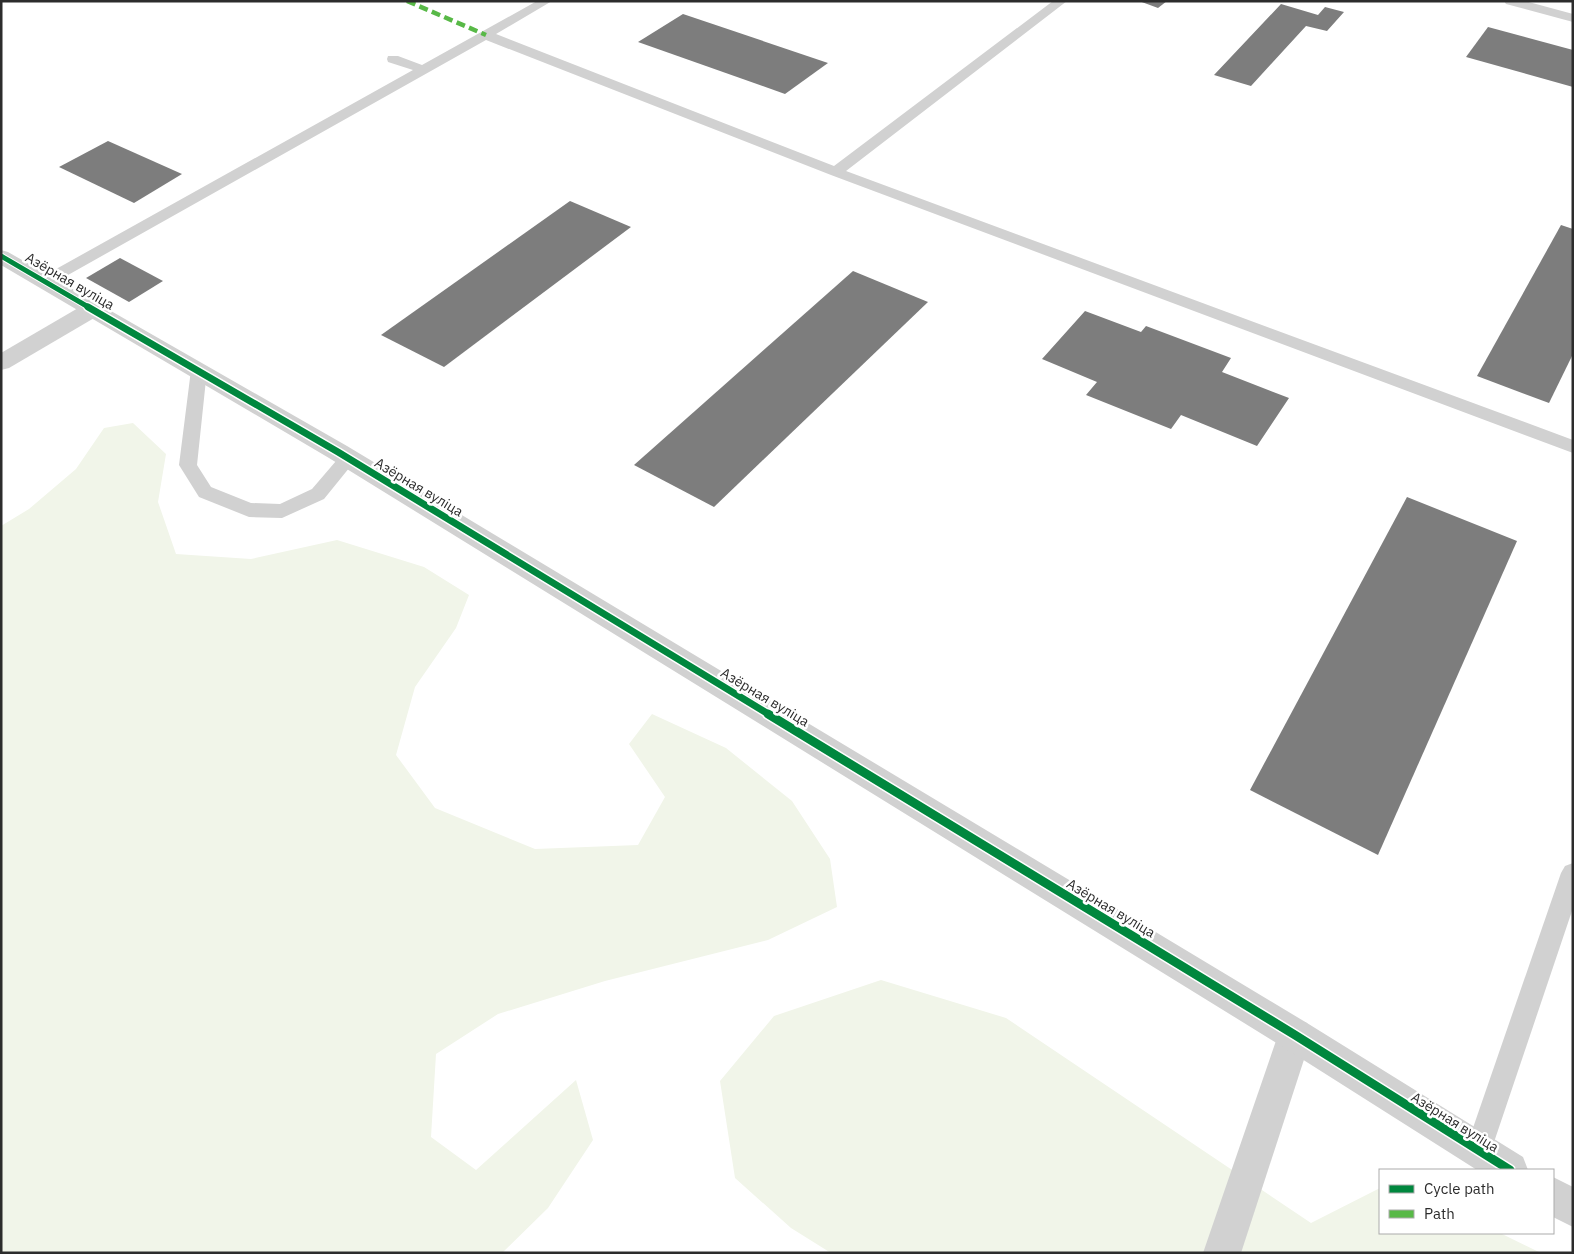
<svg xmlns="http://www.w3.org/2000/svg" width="1574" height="1254" font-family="'IBM Plex Sans',sans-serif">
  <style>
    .green { fill: #f1f5e9 }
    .building { fill: #7d7d7d }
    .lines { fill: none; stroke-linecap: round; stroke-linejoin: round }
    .service { fill: #d1d1d1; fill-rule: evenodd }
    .minor { fill: #d1d1d1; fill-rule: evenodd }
    .tertiary { fill: #d1d1d1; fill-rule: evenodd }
    .quiet { stroke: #58b947; stroke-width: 4.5; stroke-dasharray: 9 4.5; stroke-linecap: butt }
    .cycleway-far2-casing { stroke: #fff; stroke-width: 7 }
    .cycleway-far1-casing { stroke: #fff; stroke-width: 10 }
    .cycleway-casing { stroke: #fff; stroke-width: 12 }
    .cycleway-far2 { stroke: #00873e; stroke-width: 5 }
    .cycleway-far1 { stroke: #00873e; stroke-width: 7 }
    .cycleway { stroke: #00873e; stroke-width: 9 }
    .labels { text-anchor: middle; stroke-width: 5; stroke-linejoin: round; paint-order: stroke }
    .street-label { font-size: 14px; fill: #2c2c2c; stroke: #fff }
  </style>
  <rect width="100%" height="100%" fill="#fff"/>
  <g class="green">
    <path d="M133,423L166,454L158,502L176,554L251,559L337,540L424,567L469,595L456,628L415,687L396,755L435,808L535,849L638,845L665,797L629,744L652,714L726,748L792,801L830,859L837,907L768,940L605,981L498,1014L436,1054L431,1137L476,1170L576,1080L593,1140L548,1208L502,1253H1V526L29,509L76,469L104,428Z"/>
    <path d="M881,980L1006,1018L1311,1223L1380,1188V1233H1500L1541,1253H831L791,1228L735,1178L720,1081L774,1016Z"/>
  </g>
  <g class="building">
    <path d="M1139,1H1167L1158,8Z"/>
    <path d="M1281,4L1318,15L1325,7L1344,12L1327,31L1306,26L1251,86L1214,75Z"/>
    <path d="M683,14L828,63L785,94L638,42Z"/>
    <path d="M1488,27L1573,50V87L1466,57Z"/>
    <path d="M108,141L182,174L134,203L59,167Z"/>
    <path d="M570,201L631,227L444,367L381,335Z"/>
    <path d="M1561,225L1573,229V354L1549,403L1477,376Z"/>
    <path d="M120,258L163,281L129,302L86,278Z"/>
    <path d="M853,271L928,302L714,507L634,465Z"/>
    <path d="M1085,311L1141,332L1146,326L1231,358L1222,372L1289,398L1257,446L1181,415L1171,429L1086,395L1097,382L1042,359Z"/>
    <path d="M1407,497L1517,541L1378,855L1250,790Z"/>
  </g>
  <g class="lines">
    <g class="service">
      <path d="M537,1H552L496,34L834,166L1053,1H1067L846,171L1573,440V453L831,175L486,40L52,284H40L38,281L40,278L413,70L388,62L387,59L388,56H398L422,65Z"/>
      <path d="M1504,1H1525L1573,14V22L1506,4Z"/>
      <path d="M199,365L205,366L207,370L197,465L211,487L251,503L280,504L312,489L342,454L348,452L354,454L357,458L354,462L324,499L282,518L249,517L199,497L179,465L191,370L193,366Z"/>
      <path d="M1573,863V908L1491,1151L1487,1160L1478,1164L1469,1160L1465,1151L1561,873L1565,866Z"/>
    </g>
    <g class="minor">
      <path d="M93,302L101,304L104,309L101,314L9,368L1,370V353L85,304Z"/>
      <path d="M1295,1018L1307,1023L1312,1035L1241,1253H1203L1278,1035L1283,1023Z"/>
    </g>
    <g class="tertiary">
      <path d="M1,250L8,252L347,446L1307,1023L1523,1157L1528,1170H1477L1283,1047L329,458L1,265Z"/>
      <path d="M1553,1177L1573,1187V1227L1553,1217Z"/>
    </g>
    <path class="quiet" d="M407,1L486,35"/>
    <defs>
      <path id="cycleway-far2" d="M1,256L90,308"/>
      <path id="cycleway-far1" d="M88,307L338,452L770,715"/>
      <path id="cycleway" d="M768,714L1295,1035L1510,1170"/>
    </defs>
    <use href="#cycleway-far2" class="cycleway-far2-casing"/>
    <use href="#cycleway-far1" class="cycleway-far1-casing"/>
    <use href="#cycleway" class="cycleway-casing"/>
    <use href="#cycleway-far2" class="cycleway-far2"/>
    <use href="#cycleway-far1" class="cycleway-far1"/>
    <use href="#cycleway" class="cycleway"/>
  </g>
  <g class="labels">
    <g class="street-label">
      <text transform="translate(70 281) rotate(30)" y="5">Азёрная вуліца</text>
      <text transform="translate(419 487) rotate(31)" y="5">Азёрная вуліца</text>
      <text transform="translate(765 697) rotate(31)" y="5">Азёрная вуліца</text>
      <text transform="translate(1111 908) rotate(31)" y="5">Азёрная вуліца</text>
      <text transform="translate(1455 1122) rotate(32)" y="5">Азёрная вуліца</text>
    </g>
  </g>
  <rect width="1574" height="1254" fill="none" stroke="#2c2c2c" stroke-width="5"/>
  <rect x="1379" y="1169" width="175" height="65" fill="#ffffff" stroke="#ababab"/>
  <rect x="1389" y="1185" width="25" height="8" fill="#00873e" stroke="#ababab"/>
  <text x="1424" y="1194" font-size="15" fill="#2c2c2c">Cycle path</text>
  <rect x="1389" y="1210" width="25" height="8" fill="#58b947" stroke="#ababab"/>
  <text x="1424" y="1219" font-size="15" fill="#2c2c2c">Path</text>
</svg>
